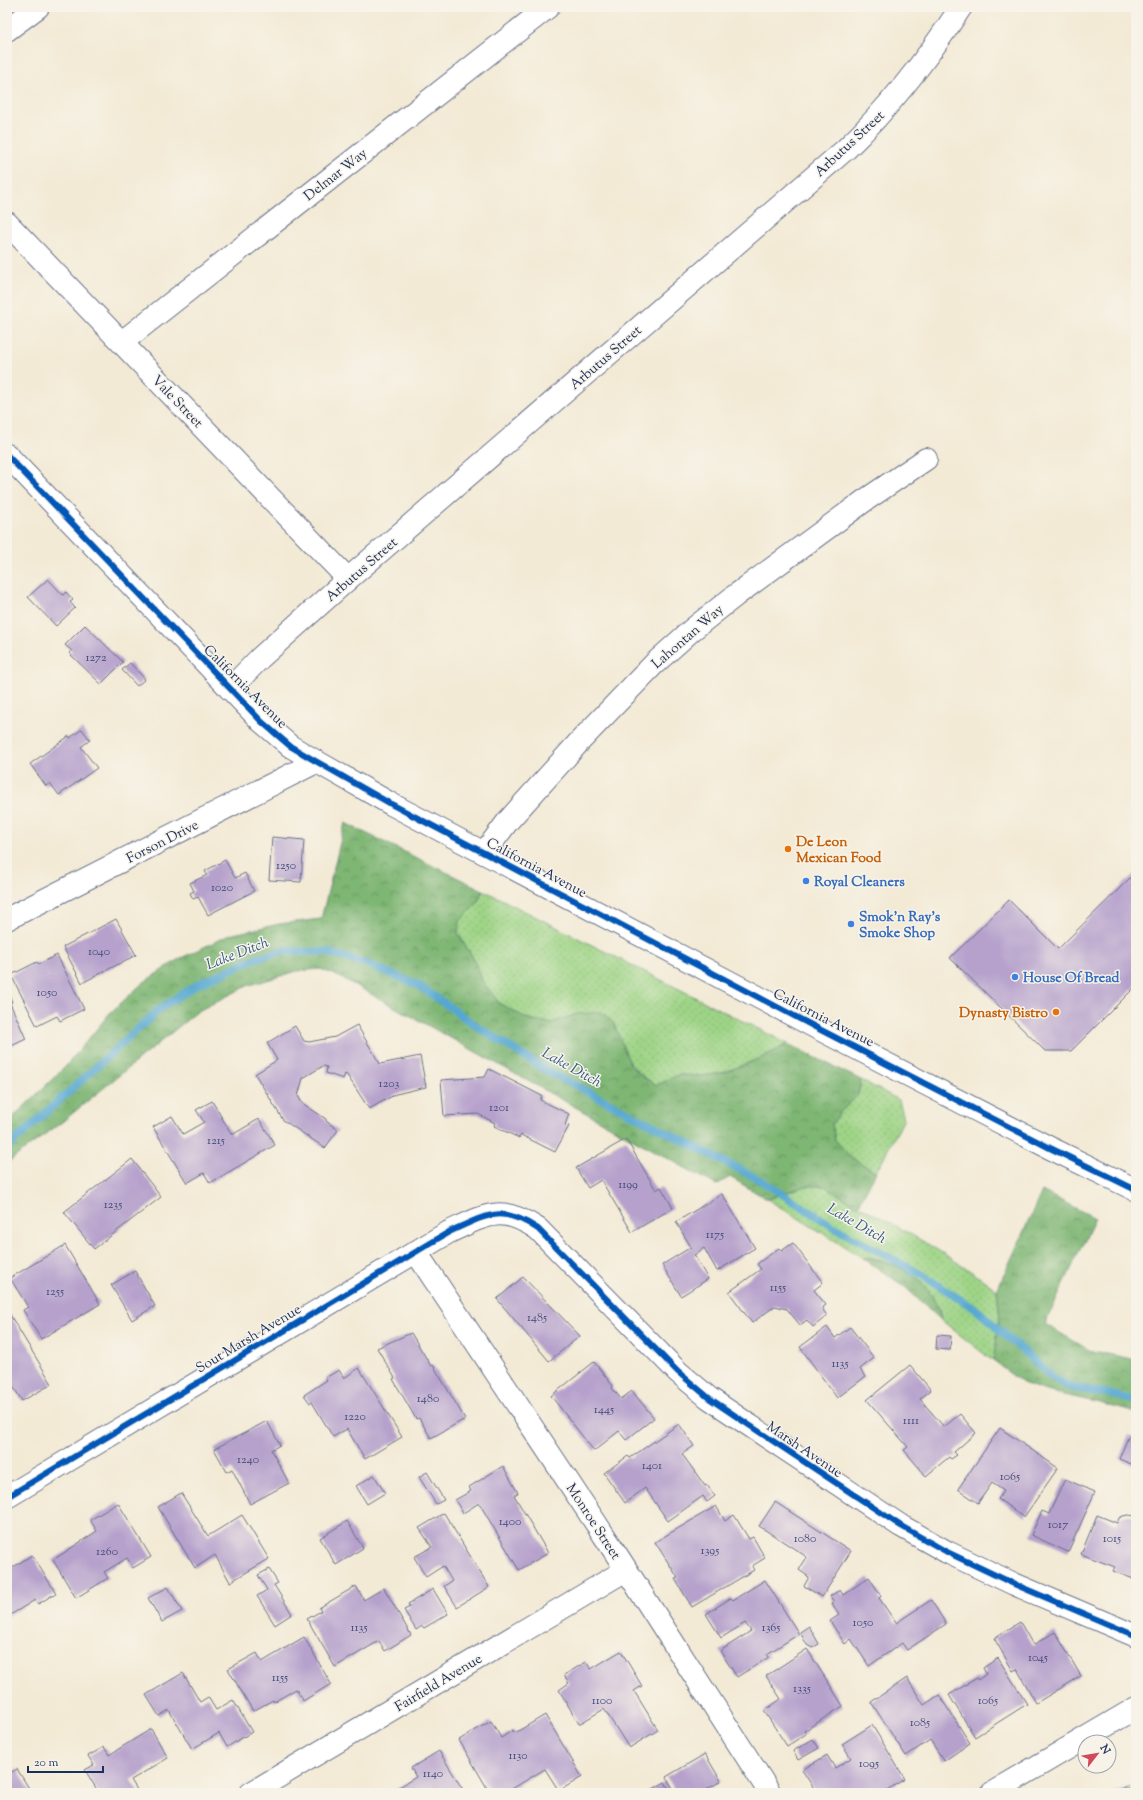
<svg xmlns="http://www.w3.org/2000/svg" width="1143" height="1800" font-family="'Sorts Mill Goudy',serif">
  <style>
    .green { fill: url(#green-dots); stroke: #5c8272 }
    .forest { fill: url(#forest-crowns); stroke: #4c7268 }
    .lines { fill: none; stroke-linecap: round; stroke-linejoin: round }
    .stream { stroke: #56a8d1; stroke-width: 8 }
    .building { fill: #b6a1cc }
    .minor-casing { stroke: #677088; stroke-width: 24 }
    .tertiary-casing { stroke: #677088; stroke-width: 24 }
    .secondary-casing { stroke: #677088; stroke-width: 24 }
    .minor { stroke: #fff; stroke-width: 22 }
    .tertiary { stroke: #fff; stroke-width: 22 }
    .secondary { stroke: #fff; stroke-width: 22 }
    .cycleway-casing { stroke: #f7f3e8; stroke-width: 8 }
    .cycleway { stroke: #0057b8; stroke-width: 6 }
    .food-dot { fill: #e8710a; stroke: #f7f3e8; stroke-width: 1.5 }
    .shop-dot { fill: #3f7fe0; stroke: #f7f3e8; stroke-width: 1.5 }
    .labels { text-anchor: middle; stroke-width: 3; stroke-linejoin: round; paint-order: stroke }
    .number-label { font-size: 12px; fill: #424c7a }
    .street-label { font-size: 14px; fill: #1b2f5e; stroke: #f7f3e8 }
    .food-label { font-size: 14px; font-weight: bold; fill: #c56008; stroke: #f7f3e8; text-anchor: start }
    .shop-label { font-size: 14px; font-weight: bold; fill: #366cbe; stroke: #f7f3e8; text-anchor: start }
    .water-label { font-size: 15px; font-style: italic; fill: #305986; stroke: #f7f3e8 }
  </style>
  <defs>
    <pattern id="green-dots" width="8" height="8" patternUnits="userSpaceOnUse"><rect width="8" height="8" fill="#9ed486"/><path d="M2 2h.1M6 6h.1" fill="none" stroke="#88b676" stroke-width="1.8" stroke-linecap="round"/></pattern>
    <pattern id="forest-crowns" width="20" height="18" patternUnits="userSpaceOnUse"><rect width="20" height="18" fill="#7eb673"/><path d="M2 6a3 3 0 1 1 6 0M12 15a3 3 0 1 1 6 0" fill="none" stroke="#669462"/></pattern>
  </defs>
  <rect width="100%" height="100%" fill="#f7f3e8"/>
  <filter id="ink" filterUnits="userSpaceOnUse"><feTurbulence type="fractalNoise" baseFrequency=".025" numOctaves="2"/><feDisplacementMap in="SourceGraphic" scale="8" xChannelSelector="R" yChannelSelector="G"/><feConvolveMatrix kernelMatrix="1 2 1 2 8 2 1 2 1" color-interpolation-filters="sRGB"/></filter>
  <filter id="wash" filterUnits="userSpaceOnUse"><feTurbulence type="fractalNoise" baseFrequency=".012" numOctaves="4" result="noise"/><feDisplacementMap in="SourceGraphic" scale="16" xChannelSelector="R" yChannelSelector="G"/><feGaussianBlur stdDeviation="0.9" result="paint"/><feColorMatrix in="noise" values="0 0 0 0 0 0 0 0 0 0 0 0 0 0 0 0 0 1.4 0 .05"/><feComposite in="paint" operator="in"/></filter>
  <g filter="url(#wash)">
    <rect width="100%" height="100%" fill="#f3ead5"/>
    <g class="green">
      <path d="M483,890L788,1044L761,1058L725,1072L704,1076L678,1075L657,1085C627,1070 626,1053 614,1024L578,1014L550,1023L528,1019L500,1004L482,981L474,960L458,933L460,921L476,905Z"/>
      <path d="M861,1080L899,1100L904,1119L876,1172L850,1157L835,1140L832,1124L841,1111L858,1095Z"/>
      <path d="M805,1186H824C882,1219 943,1249 997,1290L1000,1318L993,1361L941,1320L939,1307L879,1259L863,1258L767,1199Z"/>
    </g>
    <g class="forest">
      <path d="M345,823L483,890L476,905L460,921L458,933L474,960L482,981L500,1004L528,1019L550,1023L578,1014L602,1012L614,1024L631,1066L644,1078L657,1085L678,1075L704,1076L725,1072L761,1058L788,1044L861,1080L858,1095L841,1111L832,1124L835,1140L850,1157L876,1172L858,1206L824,1186H805L767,1199L730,1177L716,1185L344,979L321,969L297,971L247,986L198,1011L62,1122L7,1163V1123L65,1067L110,1013L144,982L179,959L229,935L279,924L321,919Z"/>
      <path d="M1042,1191L1095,1218L1045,1324L1089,1350L1136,1360V1413L1100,1403L1046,1391L1023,1383L993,1361L1000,1318L997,1290Z"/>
      <path d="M863,1258C899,1260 935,1283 941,1320L905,1287Z"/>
    </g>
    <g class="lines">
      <path class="stream" d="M7,1148L162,1007L198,984L254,959L283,951L326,952L367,964L418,985L478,1027L549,1072L760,1180L839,1230L922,1275L977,1310L1051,1376L1069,1387L1105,1393L1136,1401"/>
    </g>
    <g id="blocks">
      <g class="building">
        <path d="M48,579L63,595L66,592L73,600L70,602L75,608L56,626L28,597Z"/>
        <path d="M85,625L123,662L101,684L69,653L72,651L65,645Z"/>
        <path d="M130,663L145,679L137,686L122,670Z"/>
        <path d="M82,729L90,740L81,747L97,768L59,795L50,783L46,786L30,764L69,736L70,738Z"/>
        <path d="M272,837L304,840L301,882L269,880Z"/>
        <path d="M225,860L235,878L245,873L254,891L208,915L198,897L193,899L190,893L194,891L190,883L207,875L205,871Z"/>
        <path d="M1136,872V986L1071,1051H1045L950,958L1009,900L1058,949Z"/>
        <path d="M116,919L136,955L82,983L63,947Z"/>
        <path d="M57,955L84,1009L60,1021L57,1016L37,1026L11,975L37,962L39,964Z"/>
        <path d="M7,990L12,1002L10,1003L26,1039L7,1048Z"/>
        <path d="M357,1025L380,1064L420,1056L426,1087L396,1094L369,1109L347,1075L345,1074L343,1079L326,1073L327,1067L323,1066L303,1078L298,1096L302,1103L326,1119V1121L338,1130L325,1148L283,1120L255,1074L277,1060L267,1043L295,1026L304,1041L309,1042L335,1037Z"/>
        <path d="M489,1069L542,1096L540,1100L569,1114L565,1125L569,1126L555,1152L521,1135L519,1138L494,1126L495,1123L478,1114L444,1116L441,1080L485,1077Z"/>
        <path d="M212,1101L232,1135L259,1119L275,1145L210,1183L204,1173L187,1183L153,1127L172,1116L183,1134L204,1122L196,1110Z"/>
        <path d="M626,1139L656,1190L661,1187L673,1208L632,1232L601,1180L588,1188L576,1168Z"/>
        <path d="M132,1159L161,1197L94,1249L64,1212Z"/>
        <path d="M722,1194L755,1248L717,1271L704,1248L694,1255L708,1279L681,1296L662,1265L691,1247L676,1222Z"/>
        <path d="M793,1243L823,1283L814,1290L826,1305L822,1308L827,1316L813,1327L807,1320L800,1325L787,1309L775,1306L752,1323L729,1292L761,1269L757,1264L779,1248L781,1251Z"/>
        <path d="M65,1245L100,1304L41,1339L23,1310L28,1307L10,1278Z"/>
        <path d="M135,1271L155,1306L132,1320L111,1285Z"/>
        <path d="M523,1277L580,1336L549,1361L497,1299Z"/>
        <path d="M7,1310L52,1384L22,1401L7,1376Z"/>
        <path d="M827,1327L835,1338L850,1327L874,1358L860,1369L865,1377L837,1398L800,1347Z"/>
        <path d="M411,1333L431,1366L433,1365L465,1419L431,1438L419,1418L416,1419L393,1379L395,1378L377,1348Z"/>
        <path d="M937,1335L951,1336L950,1350L936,1349Z"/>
        <path d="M594,1362L613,1386L612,1388L621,1399L632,1391L654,1418L626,1440L619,1431L594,1451L551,1396Z"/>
        <path d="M910,1365L931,1390L920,1399L944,1427L960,1414L976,1433L954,1452L957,1455L951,1459L949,1457L926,1476L904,1450L908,1447L867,1400Z"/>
        <path d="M359,1368L402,1437L365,1459L347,1429L333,1437L312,1402L310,1403L304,1395L327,1380L325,1378L339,1370L344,1378Z"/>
        <path d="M267,1421L280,1445L271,1450L289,1483L250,1504L232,1469L227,1472L214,1449Z"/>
        <path d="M679,1424L694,1446L682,1454L705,1486L707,1485L715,1496L707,1502L703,1496L668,1521L645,1488L625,1503L604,1473L628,1456L630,1458Z"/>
        <path d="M1000,1428L1058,1468L1024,1517L998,1499L1004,1491L992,1483L978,1503L958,1489Z"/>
        <path d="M1129,1435L1136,1438V1466L1119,1459Z"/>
        <path d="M503,1466L518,1493L514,1495L548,1553L519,1570L479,1503L463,1513L455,1500L471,1491L469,1487Z"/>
        <path d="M427,1472L444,1500L436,1504L419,1477Z"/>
        <path d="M374,1475L385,1493L367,1504L356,1486Z"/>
        <path d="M1065,1479L1095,1492L1068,1552L1031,1535L1042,1511L1049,1514Z"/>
        <path d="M181,1493L208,1536L242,1515L269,1559L230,1582L215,1555L195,1568L158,1507Z"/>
        <path d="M775,1502L851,1551L822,1597L804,1586L809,1577L799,1570L807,1557L759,1526Z"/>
        <path d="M118,1503L151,1557L133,1568L127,1558L104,1572L108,1578L76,1598L53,1560L97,1531L90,1520Z"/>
        <path d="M716,1506L725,1521L734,1515L749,1539L753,1537L765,1558L752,1566L754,1570L692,1607L675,1579L678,1578L655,1542Z"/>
        <path d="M444,1513L489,1587L457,1607L444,1586L452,1581L443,1566L426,1577L414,1557L432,1547L419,1528Z"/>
        <path d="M1097,1515L1117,1523L1119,1518L1123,1516L1128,1515L1136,1516V1580L1113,1571L1115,1567L1081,1554Z"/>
        <path d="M347,1521L363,1548L336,1565L320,1538Z"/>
        <path d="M32,1555L56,1593L38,1604L35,1600L7,1617V1571Z"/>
        <path d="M269,1569L278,1583L274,1585L292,1614L275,1625L257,1596L267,1590L258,1575Z"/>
        <path d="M869,1577L881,1596L879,1598L896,1623L931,1600L946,1624L907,1650L902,1643L869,1666L851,1639L845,1644L830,1621L839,1615L832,1603L834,1602L830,1596L840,1590L843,1595Z"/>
        <path d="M765,1580L799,1634L767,1654L769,1657L737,1677L720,1651L751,1631L745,1623L721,1638L706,1614L731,1598L733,1600Z"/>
        <path d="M356,1586L364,1600L384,1588L411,1635L385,1651L379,1641L335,1667L307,1619L321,1611L319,1608Z"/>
        <path d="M168,1587L182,1611L162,1622L148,1598Z"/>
        <path d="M433,1589L448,1614L424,1628L422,1626L416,1630L404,1610L410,1607L408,1604Z"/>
        <path d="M1020,1622L1033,1645L1055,1632L1081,1676L1036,1703L1017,1669L1013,1671L994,1638Z"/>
        <path d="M809,1626L819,1644L812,1648L807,1645L800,1632Z"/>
        <path d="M304,1637L331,1684L303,1701L296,1689L274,1702L273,1700L253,1711L228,1669L257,1653L262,1662Z"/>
        <path d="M807,1649L843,1706L804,1731L806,1734L787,1746L764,1711L781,1699L766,1676Z"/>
        <path d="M621,1651L642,1686L634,1691L658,1730L629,1748L604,1709L579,1724L559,1690L569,1683L564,1675L586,1662L591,1669Z"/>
        <path d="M998,1658L1027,1704L975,1737L949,1695L977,1678L978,1680L986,1674L983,1668Z"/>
        <path d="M183,1673L200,1702L208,1697L216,1710L233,1700L252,1732L227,1747L219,1733L192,1749L169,1710L159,1716L146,1695Z"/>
        <path d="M907,1678L924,1705L939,1695L970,1743L944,1761L930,1740L906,1756L871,1702Z"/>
        <path d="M545,1715L582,1777L559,1791L545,1769L505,1793H490L459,1740L491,1721L501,1738L513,1730L515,1733Z"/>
        <path d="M872,1725L905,1779L885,1791V1793H817L802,1770L827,1755L835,1768L851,1758L842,1744Z"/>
        <path d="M151,1729L168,1758L131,1780L139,1793H99L85,1770L94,1765L88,1756L104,1747L109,1755Z"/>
        <path d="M813,1739L819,1748L798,1760L793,1751Z"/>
        <path d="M439,1751L465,1793H389L416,1777L411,1768Z"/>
        <path d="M705,1754L721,1781L701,1793H676L666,1777Z"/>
        <path d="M17,1769L32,1793H7V1775Z"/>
        <path d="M665,1782L671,1793H646Z"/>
        <path d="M1127,1786L1130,1793H1112Z"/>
      </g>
    </g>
  </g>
  <g filter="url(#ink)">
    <use href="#blocks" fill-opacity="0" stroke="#677088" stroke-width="1"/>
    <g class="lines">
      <defs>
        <g id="minor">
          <path d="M7,30L38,7"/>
          <path d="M7,223L348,579"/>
          <path d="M122,342L548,7"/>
          <path d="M230,689L260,658L348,579L846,149C891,106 927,59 961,7"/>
          <path d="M484,853L508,821L580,741L654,664L693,629L736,595L864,501L926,459"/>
          <path d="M7,919L316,762"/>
          <path d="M416,1252L611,1546L770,1793"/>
          <path d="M7,1497L449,1232C486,1215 501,1204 538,1229L678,1372L709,1398L746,1423L901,1526L947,1552L1014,1584L1136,1636"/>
          <path d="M251,1793L626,1570"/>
        </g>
        <path id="tertiary" d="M992,1793L1136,1708"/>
        <path id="secondary" d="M7,455L262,722L290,746L312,759L391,804L817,1028L1050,1148L1136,1190"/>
      </defs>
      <use href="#minor" class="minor-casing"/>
      <use href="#tertiary" class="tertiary-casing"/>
      <use href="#secondary" class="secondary-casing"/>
      <use href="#minor" class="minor"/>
      <use href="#tertiary" class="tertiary"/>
      <use href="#secondary" class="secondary"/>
      <defs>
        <g id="cycleway">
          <path d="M7,455L262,722L290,746L312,759L391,804L817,1028L1050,1148L1136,1190"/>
          <path d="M7,1497L449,1232C486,1215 501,1204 538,1229L678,1372L709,1398L746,1423L901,1526L947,1552L1014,1584L1136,1636"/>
        </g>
      </defs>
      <use href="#cycleway" class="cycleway-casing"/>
      <use href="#cycleway" class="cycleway"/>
    </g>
  </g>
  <g class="food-dot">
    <circle cx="788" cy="849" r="4"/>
    <circle cx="1056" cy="1012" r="4"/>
  </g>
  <g class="shop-dot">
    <circle cx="806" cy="881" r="4"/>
    <circle cx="851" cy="924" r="4"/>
    <circle cx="1015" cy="977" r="4"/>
  </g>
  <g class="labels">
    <g class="number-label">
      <text x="96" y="661">1272</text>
      <text x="286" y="869">1250</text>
      <text x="222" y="891">1020</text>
      <text x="99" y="955">1040</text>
      <text x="47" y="996">1050</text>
      <text x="389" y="1087">1203</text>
      <text x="499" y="1111">1201</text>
      <text x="216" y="1144">1215</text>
      <text x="628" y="1188">1199</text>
      <text x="113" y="1208">1235</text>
      <text x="715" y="1238">1175</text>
      <text x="778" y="1291">1155</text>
      <text x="55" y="1295">1255</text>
      <text x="537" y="1321">1485</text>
      <text x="840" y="1367">1135</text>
      <text x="428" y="1402">1480</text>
      <text x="604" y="1413">1445</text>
      <text x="355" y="1420">1220</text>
      <text x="911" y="1424">1111</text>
      <text x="248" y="1463">1240</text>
      <text x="652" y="1469">1401</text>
      <text x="1010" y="1480">1065</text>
      <text x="510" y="1525">1400</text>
      <text x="1058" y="1528">1017</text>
      <text x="805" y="1542">1080</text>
      <text x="1112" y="1542">1015</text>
      <text x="710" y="1554">1395</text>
      <text x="107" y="1555">1260</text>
      <text x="863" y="1626">1050</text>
      <text x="359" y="1631">1135</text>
      <text x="771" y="1631">1365</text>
      <text x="1038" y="1661">1045</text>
      <text x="280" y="1681">1155</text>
      <text x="802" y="1692">1335</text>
      <text x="602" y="1704">1100</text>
      <text x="988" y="1704">1065</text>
      <text x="920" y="1726">1085</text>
      <text x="518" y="1759">1130</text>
      <text x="869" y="1767">1095</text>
      <text x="433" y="1777">1140</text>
    </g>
    <g class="street-label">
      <text transform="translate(849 143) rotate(-43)" y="5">Arbutus Street</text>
      <text transform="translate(335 174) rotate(-38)" y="5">Delmar Way</text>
      <text transform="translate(605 357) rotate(-41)" y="5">Arbutus Street</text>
      <text transform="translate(178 401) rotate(46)" y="5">Vale Street</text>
      <text transform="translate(361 569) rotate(-41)" y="5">Arbutus Street</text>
      <text transform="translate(687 636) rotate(-41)" y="5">Lahontan Way</text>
      <text transform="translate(246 686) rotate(45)" y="5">California Avenue</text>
      <text transform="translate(162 841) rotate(-27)" y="5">Forson Drive</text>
      <text transform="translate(537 867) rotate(28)" y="5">California Avenue</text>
      <text transform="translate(824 1017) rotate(27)" y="5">California Avenue</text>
      <text transform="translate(248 1338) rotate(-31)" y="5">Sout Marsh Avenue</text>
      <text transform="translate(805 1449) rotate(34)" y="5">Marsh Avenue</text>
      <text transform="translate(594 1521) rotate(57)" y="5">Monroe Street</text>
      <text transform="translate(438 1682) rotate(-31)" y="5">Fairfield Avenue</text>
    </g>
    <g class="food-label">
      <text x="796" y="846">De Leon<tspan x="796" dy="16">Mexican Food</tspan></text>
      <text x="1048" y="1017" text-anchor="end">Dynasty Bistro</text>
    </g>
    <g class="shop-label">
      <text x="814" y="886">Royal Cleaners</text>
      <text x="859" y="921">Smok'n Ray's<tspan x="859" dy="16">Smoke Shop</tspan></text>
      <text x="1023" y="982">House Of Bread</text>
    </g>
    <g class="water-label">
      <text transform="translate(237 953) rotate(-21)" y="5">Lake Ditch</text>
      <text transform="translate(572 1067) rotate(29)" y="5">Lake Ditch</text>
      <text transform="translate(857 1223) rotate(30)" y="5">Lake Ditch</text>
    </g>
  </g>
  <rect width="1143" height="1800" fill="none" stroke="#f7f3e8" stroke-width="24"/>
  <g transform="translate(1097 1754) rotate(59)"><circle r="19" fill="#f7f3e8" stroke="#9fa5b1"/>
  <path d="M0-3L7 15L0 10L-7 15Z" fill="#d1495b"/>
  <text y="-6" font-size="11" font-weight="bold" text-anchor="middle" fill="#1b2f5e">N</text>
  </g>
  <path d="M28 1766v6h75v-6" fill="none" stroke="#1b2f5e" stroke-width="2"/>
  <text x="34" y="1766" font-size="12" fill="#1b2f5e" stroke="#f7f3e8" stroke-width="3" paint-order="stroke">20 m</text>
</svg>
